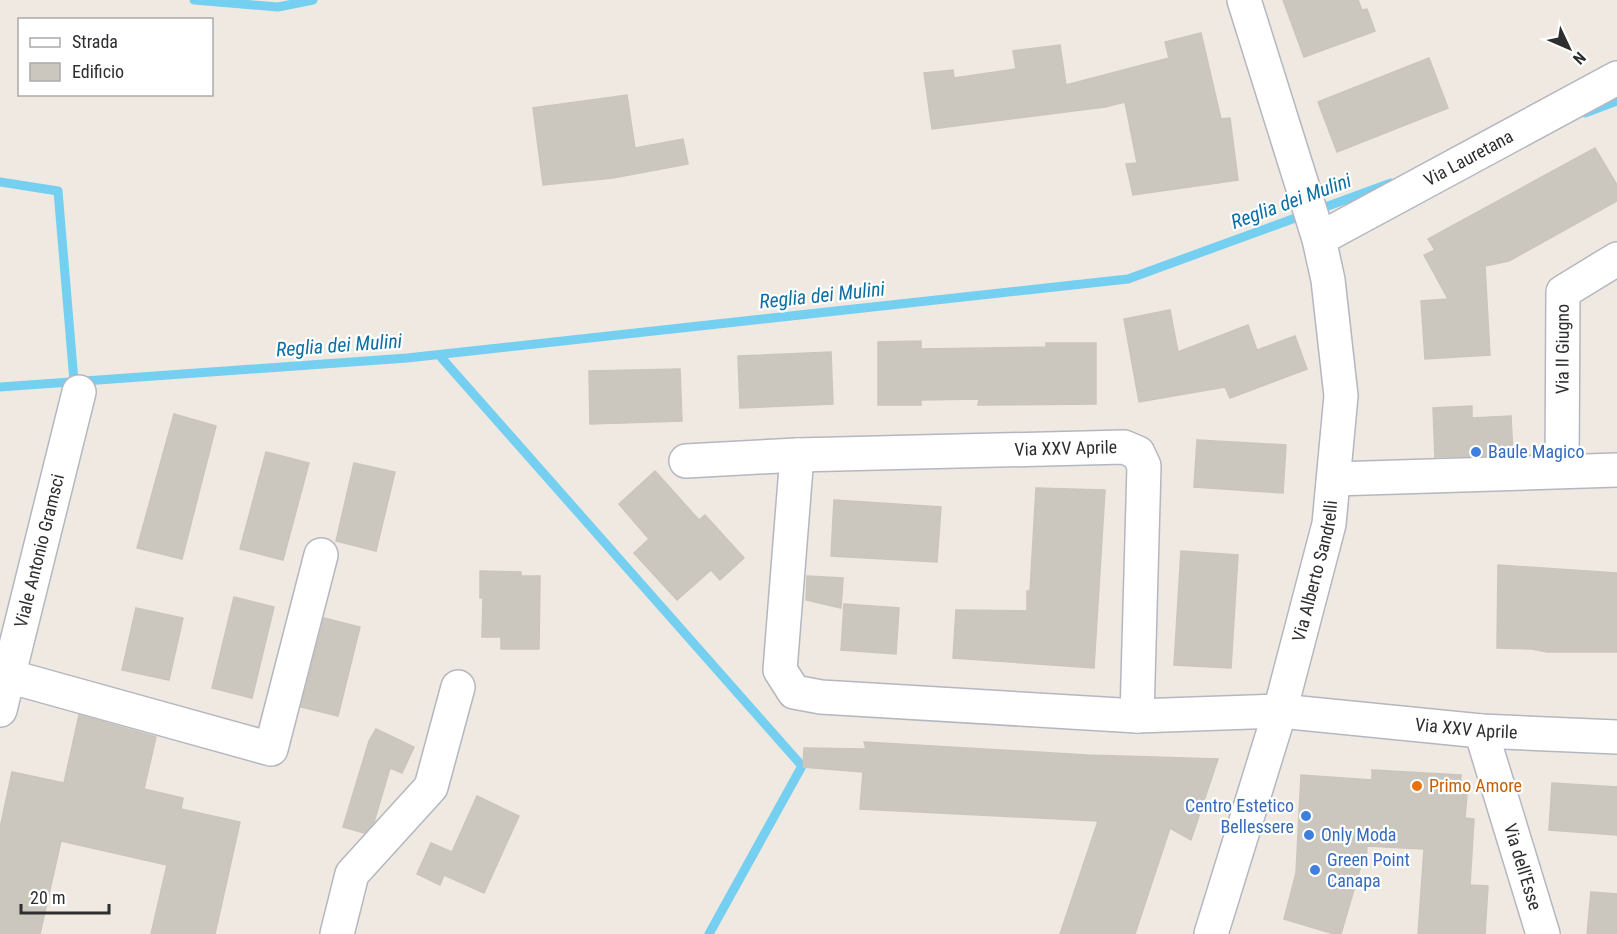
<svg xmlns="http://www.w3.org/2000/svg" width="1617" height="934" font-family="'Roboto Condensed',sans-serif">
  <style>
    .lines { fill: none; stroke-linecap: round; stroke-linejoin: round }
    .stream { stroke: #75cff0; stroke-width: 9 }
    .building { fill: #cbc7bf; stroke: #cbc5ba; stroke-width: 1.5 }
    .minor-casing { stroke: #b4b7c1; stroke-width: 36 }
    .minor { stroke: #fff; stroke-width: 33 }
    .shop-dot { fill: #3f7fe0; stroke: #fff; stroke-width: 2 }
    .food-dot { fill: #e8710a; stroke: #fff; stroke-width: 2 }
    .labels { text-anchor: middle; stroke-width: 4.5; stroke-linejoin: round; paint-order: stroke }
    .street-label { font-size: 18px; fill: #2e2e2e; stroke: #fff }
    .shop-label { font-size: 18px; fill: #366cbe; stroke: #fff; text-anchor: start }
    .food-label { font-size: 18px; fill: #c56008; stroke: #fff; text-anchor: start }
    .water-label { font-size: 20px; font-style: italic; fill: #0d6fa3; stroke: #fff }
  </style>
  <rect width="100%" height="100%" fill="#efe9e1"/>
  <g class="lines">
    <g class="stream">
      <path d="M194,0L278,7L313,0"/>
      <path d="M1585,113L1617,101"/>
      <path d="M0,182L58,191L74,381"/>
      <path d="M439,355L802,766L709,934"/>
      <path d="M0,387L407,358L1128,279L1391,183"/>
    </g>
  </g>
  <g class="building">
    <path d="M1283,0H1358L1362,10L1367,9L1375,31L1304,57Z"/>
    <path d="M1201,33L1221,119L1230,118L1238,180L1133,195L1126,164L1137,163L1125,102L1105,107L932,129L924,73L953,70L954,78L1016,69L1013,51L1060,45L1066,85L1169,58L1165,42Z"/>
    <path d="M1429,58L1448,108L1337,152L1318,102Z"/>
    <path d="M627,95L635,148L683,139L688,164L613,178L543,185L533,108Z"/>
    <path d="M1595,148L1617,185V201L1509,261L1485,266L1490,355L1425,359L1421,301L1448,299L1424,255L1435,250L1428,239Z"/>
    <path d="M1170,310L1178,352L1248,325L1257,350L1295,336L1307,369L1230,398L1225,387L1139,402L1124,319Z"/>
    <path d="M921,341V349L1046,347V343H1096V404L978,405L979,399L921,400V405H878V342Z"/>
    <path d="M831,352L833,404L740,408L738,356Z"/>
    <path d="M680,369L682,421L590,424L589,371Z"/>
    <path d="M1472,406V418L1511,416L1513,455L1435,457L1433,408Z"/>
    <path d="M174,414L216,426L182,559L137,548Z"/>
    <path d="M1197,440L1286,445L1283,493L1194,487Z"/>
    <path d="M266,452L309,463L283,560L240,549Z"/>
    <path d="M354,463L395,472L376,551L336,541Z"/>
    <path d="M655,471L699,520L705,515L744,558L720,580L711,570L677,600L634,553L649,539L619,504Z"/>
    <path d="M1036,488L1105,490L1094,668L953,658L956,610L1027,611V591H1030Z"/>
    <path d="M834,500L941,507L937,562L831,556Z"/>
    <path d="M1181,551L1238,555L1231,668L1174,665Z"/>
    <path d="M1498,565L1617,573V652H1547L1532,649L1497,648Z"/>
    <path d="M480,571L521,572V576H540L539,649H501V637H482L483,598H480Z"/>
    <path d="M807,576L843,578L841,608L806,600Z"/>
    <path d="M234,597L274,607L252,698L212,688Z"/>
    <path d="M844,604L899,608L896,654L841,650Z"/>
    <path d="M136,608L183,618L169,680L122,670Z"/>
    <path d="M324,618L360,627L338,716L301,707Z"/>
    <path d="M79,715L156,737L144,789L183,798L181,809L240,822L215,934H151L167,865L61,841L40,934H0V828L12,772L64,783Z"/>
    <path d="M376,729L414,747L402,773L390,768L374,822L364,833L343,827L369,741Z"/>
    <path d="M864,742L1087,755L1218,759L1191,840L1170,828L1135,934H1060L1098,821L860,809L863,772L803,767L804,748L866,749Z"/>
    <path d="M1372,770L1461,775L1460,794L1467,795L1465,818L1474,819L1470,885L1488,886L1485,934H1418L1424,849L1367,846L1366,862H1362L1341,934H1334L1284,919L1296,873L1301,775L1372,780Z"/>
    <path d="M1552,783L1617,787V835L1549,830Z"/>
    <path d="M477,796L519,816L484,893L444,875L440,885L417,874L431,843L452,852Z"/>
    <path d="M1591,892L1617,894V934H1587Z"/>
  </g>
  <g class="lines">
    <defs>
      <g id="minor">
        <path id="s1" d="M1319,239L1617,78"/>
        <path id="s2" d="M797,455L780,670L794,692L821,697L1137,716L1280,711L1481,731L1617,737"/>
        <path id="s3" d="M686,461L797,455L1124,447L1138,453L1144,466L1137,716"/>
        <path id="s4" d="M1562,471L1563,292L1617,259"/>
        <path d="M1334,479L1617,470"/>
        <path d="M8,676L271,749L321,555"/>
        <path id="s5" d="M0,710L79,392"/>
        <path id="s6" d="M1481,731L1543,934"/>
        <path d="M337,934L352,874L431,787L458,687"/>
        <path id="s7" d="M1211,934L1280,711L1329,524L1341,396L1328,280L1319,239L1244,0"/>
      </g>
    </defs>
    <use href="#minor" class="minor-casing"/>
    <use href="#minor" class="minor"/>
  </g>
  <g class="shop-dot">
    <circle cx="1476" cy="452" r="6"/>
    <circle cx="1306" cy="816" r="6"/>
    <circle cx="1309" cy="835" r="6"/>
    <circle cx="1315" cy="870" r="6"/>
  </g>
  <circle class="food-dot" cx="1417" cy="786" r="6"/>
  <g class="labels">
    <g class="street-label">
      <text dy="6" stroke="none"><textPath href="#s1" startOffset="170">Via Lauretana</textPath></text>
      <text dy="6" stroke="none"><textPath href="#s4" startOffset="122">Via II Giugno</textPath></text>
      <text dy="6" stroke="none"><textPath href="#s3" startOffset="380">Via XXV Aprile</textPath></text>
      <text dy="6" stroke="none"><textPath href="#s5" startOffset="164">Viale Antonio Gramsci</textPath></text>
      <text dy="6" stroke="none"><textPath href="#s7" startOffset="378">Via Alberto Sandrelli</textPath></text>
      <text dy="6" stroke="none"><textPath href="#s2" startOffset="916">Via XXV Aprile</textPath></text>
      <text dy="6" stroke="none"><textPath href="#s6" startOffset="142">Via dell'Esse</textPath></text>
    </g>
    <g class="shop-label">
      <text x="1488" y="458">Baule Magico</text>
      <text x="1294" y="812" text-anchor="end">Centro Estetico<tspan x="1294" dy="21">Bellessere</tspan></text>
      <text x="1321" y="841">Only Moda</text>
      <text x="1327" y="866">Green Point<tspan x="1327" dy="21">Canapa</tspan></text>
    </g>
    <g class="food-label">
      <text x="1429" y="792">Primo Amore</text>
    </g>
    <g class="water-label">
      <text transform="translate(1291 201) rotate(-20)" y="7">Reglia dei Mulini</text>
      <text transform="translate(822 295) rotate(-6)" y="7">Reglia dei Mulini</text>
      <text transform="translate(339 345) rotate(-4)" y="7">Reglia dei Mulini</text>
    </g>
  </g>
  <rect x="18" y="18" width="195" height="78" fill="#ffffff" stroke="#ababab" stroke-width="1.5"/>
  <rect x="30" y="38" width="30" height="9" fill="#ffffff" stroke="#ababab" stroke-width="1.5"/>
  <text x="72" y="48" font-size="18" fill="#2e2e2e">Strada</text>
  <rect x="30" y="63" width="30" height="18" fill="#cbc7bf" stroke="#ababab" stroke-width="1.5"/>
  <text x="72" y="78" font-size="18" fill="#2e2e2e">Edificio</text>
  <g transform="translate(1569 48) rotate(134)" stroke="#ffffff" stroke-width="4.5" paint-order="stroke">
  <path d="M0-4.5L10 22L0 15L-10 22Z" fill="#2e2e2e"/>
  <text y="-9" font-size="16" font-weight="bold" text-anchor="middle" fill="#2e2e2e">N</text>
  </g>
  <path d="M21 904v9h88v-9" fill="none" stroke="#2e2e2e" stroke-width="3"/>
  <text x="30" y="904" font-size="18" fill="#2e2e2e" stroke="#ffffff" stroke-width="4.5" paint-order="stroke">20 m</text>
</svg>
